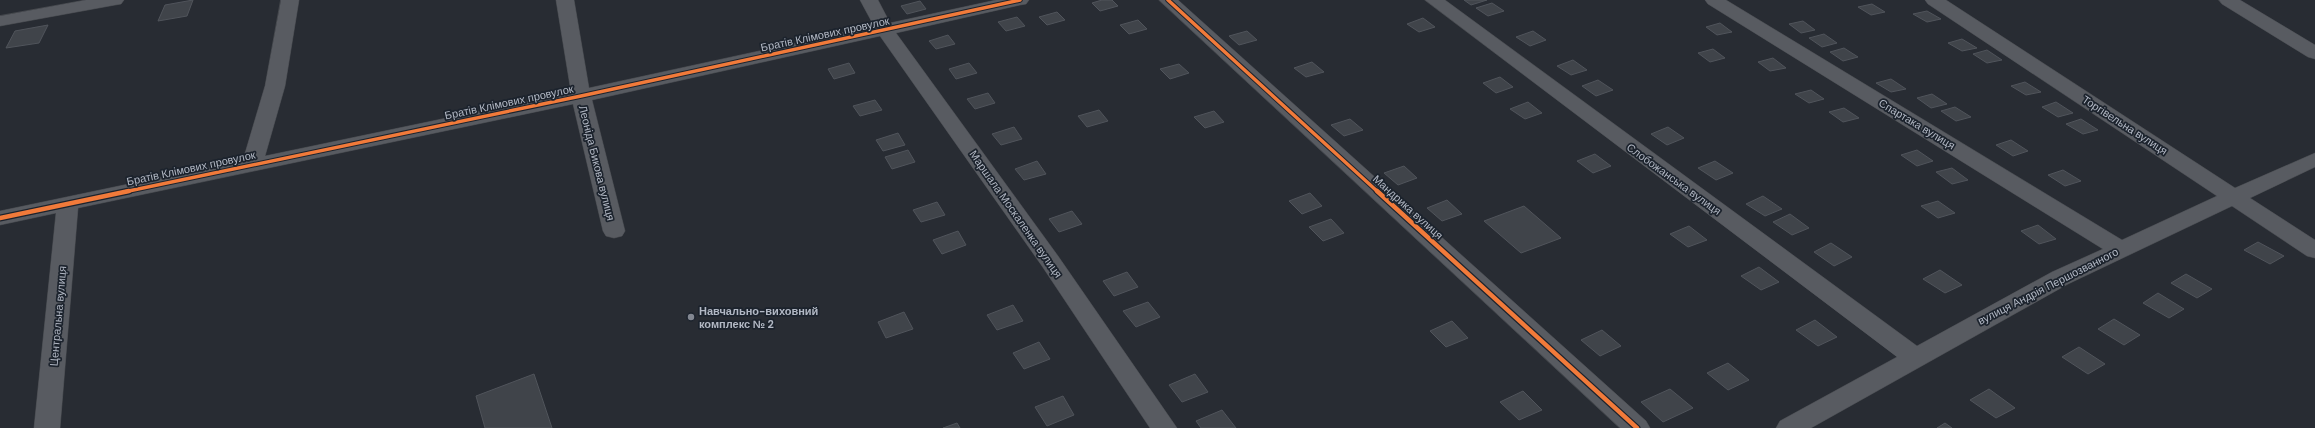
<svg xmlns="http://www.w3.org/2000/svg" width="2315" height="428" font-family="'DM Sans',sans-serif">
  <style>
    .building { fill: #40444a; stroke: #50545b }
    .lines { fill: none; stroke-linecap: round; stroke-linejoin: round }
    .minor-casing { stroke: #44474c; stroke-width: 1 }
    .minor { fill: #585b61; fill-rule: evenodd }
    .cycleway-far1-casing { stroke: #1c232d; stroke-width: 5.5 }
    .cycleway-casing { stroke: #1c232d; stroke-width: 7 }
    .cycleway-far1 { stroke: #f17a3a; stroke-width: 3.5 }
    .cycleway { stroke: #f17a3a; stroke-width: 4.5 }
    .poi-dot { fill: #828791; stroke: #1c232d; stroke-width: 1.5 }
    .labels { text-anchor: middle; stroke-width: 3.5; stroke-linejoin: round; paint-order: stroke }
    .street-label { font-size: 11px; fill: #b2b8c4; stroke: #1c232d }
    .poi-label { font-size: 11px; font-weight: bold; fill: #b2b8c4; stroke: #1c232d; text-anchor: start }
  </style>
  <rect width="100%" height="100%" fill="#282c33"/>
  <g class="building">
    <path d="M193,0L187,16L158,21L165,5Z"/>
    <path d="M1102,0H1112L1118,6L1100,11L1092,3Z"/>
    <path d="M1464,0H1487L1471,5Z"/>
    <path d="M920,1L926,9L907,14L901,6Z"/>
    <path d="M1492,3L1504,11L1488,16L1476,8Z"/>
    <path d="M1872,4L1885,12L1871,15L1858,7Z"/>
    <path d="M1927,11L1941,19L1927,22L1913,14Z"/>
    <path d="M1057,12L1065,20L1047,25L1039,17Z"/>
    <path d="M1017,17L1025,26L1006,31L998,22Z"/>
    <path d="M1423,18L1435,27L1419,32L1407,24Z"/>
    <path d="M1138,20L1147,29L1129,34L1120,25Z"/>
    <path d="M1803,21L1815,30L1801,33L1789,24Z"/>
    <path d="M1720,23L1732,32L1717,35L1706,27Z"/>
    <path d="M48,25L39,43L6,48L15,31Z"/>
    <path d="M1247,31L1257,40L1239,45L1229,36Z"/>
    <path d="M1533,31L1546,40L1530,46L1516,37Z"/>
    <path d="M1824,34L1837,43L1822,47L1809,38Z"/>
    <path d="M948,35L955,44L936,49L929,41Z"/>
    <path d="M1962,39L1977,48L1962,51L1948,43Z"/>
    <path d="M1844,48L1858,57L1843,61L1830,52Z"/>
    <path d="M1713,49L1725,58L1710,62L1698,53Z"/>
    <path d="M1987,50L2002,60L1987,63L1973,54Z"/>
    <path d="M1773,58L1786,68L1770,71L1758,62Z"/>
    <path d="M1573,60L1587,70L1571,75L1557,66Z"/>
    <path d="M1312,62L1324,72L1306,77L1294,68Z"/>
    <path d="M849,63L855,73L834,79L828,69Z"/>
    <path d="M969,63L977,73L956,79L949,69Z"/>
    <path d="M1179,64L1189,73L1170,79L1160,69Z"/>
    <path d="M1500,77L1513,87L1496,93L1483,83Z"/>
    <path d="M1891,79L1906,89L1891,92L1876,83Z"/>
    <path d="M1598,80L1613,90L1596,96L1582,86Z"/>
    <path d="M2025,82L2041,92L2026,95L2011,86Z"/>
    <path d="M1811,90L1824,99L1809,103L1795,94Z"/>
    <path d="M988,93L995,103L975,109L967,99Z"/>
    <path d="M1932,94L1947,104L1931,108L1917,98Z"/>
    <path d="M875,100L882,110L860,116L853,106Z"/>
    <path d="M1528,102L1542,113L1525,119L1510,109Z"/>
    <path d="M2056,102L2073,113L2058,117L2042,107Z"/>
    <path d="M1955,107L1971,117L1956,121L1941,111Z"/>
    <path d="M1844,108L1859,118L1843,122L1829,112Z"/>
    <path d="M1099,110L1108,121L1087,127L1078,116Z"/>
    <path d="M1214,111L1224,122L1205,128L1194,117Z"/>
    <path d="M1350,119L1363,130L1344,136L1331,125Z"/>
    <path d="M2081,119L2098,130L2083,134L2066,124Z"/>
    <path d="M1014,127L1022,139L1001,145L992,134Z"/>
    <path d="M1668,127L1684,138L1667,145L1651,134Z"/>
    <path d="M898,133L905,145L883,151L876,140Z"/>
    <path d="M2011,140L2028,151L2013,156L1996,145Z"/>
    <path d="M908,150L915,162L892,169L885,157Z"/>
    <path d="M1917,150L1933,161L1917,166L1901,155Z"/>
    <path d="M1595,154L1611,166L1593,173L1577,161Z"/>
    <path d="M1037,161L1046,174L1024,180L1015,169Z"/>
    <path d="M1715,161L1733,173L1716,180L1698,168Z"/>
    <path d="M1404,166L1417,178L1398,185L1384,173Z"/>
    <path d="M1952,168L1968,180L1952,184L1936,172Z"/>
    <path d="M2063,170L2081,181L2065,186L2048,175Z"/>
    <path d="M1310,193L1322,206L1302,214L1289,201Z"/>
    <path d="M1763,196L1782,209L1765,216L1746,204Z"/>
    <path d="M1447,200L1462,214L1442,221L1427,208Z"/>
    <path d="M1938,201L1955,213L1938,218L1921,206Z"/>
    <path d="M937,202L945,215L921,222L913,210Z"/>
    <path d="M1524,206L1561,238L1521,253L1484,221Z"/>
    <path d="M1072,211L1082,224L1059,232L1049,219Z"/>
    <path d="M1790,214L1809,228L1792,235L1773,222Z"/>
    <path d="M1331,219L1344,233L1323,241L1309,227Z"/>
    <path d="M2038,225L2056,239L2039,244L2021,231Z"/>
    <path d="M1689,226L1707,240L1688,247L1670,234Z"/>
    <path d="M958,231L966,245L942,254L933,240Z"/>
    <path d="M2258,242L2284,256L2270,264L2244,250Z"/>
    <path d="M1831,243L1852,257L1834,266L1814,252Z"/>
    <path d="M1759,267L1779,282L1761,290L1741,276Z"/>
    <path d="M1940,270L1962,285L1945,293L1923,279Z"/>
    <path d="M1127,272L1138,287L1114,296L1103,281Z"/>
    <path d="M2186,274L2212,289L2197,298L2171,283Z"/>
    <path d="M2158,293L2184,309L2169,318L2143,303Z"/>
    <path d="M1148,302L1160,317L1136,327L1123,311Z"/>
    <path d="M1013,305L1023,321L997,330L987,315Z"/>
    <path d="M904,312L913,329L886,338L878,322Z"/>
    <path d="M2114,319L2140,335L2124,345L2098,329Z"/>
    <path d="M1815,320L1837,337L1818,346L1796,330Z"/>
    <path d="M1452,321L1468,338L1446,347L1430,331Z"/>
    <path d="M1602,330L1621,346L1600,356L1581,340Z"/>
    <path d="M1039,342L1050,359L1024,369L1013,353Z"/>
    <path d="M2079,347L2105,364L2088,374L2062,357Z"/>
    <path d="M1728,363L1749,380L1728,390L1707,373Z"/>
    <path d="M534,374L552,428H485L476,396Z"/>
    <path d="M1195,374L1208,392L1182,402L1169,385Z"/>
    <path d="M1670,389L1693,408L1663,422L1641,402Z"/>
    <path d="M1989,389L2015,408L1996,418L1970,400Z"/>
    <path d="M1523,391L1542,410L1519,420L1500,402Z"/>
    <path d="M1063,396L1074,415L1047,426L1035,407Z"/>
    <path d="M1222,410L1236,428H1201L1196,421Z"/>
    <path d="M957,423L960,428H943Z"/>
    <path d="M1945,423L1952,428H1937Z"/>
  </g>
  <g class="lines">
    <defs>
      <g id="minor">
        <path d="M86,0H124L121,4L115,5L0,26V16Z"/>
        <path d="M281,0H299L285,86L265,156L571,92L556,0H574L589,88L874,26L860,0H878L890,23L996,0H1029L1026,4L1020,5L896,33L1058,256L1177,428H1150L1042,266L880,36L592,100L625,231L622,236L614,238L606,236L603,231L573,104L78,208L60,428H34L56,213L0,225V211L243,160L265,86Z"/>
        <path d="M1159,0H1178L1646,421L1650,428H1620Z"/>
        <path d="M1425,0H1445L1917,346L2052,272L2103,249L1708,4L1705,0H1726L2122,240L2217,196L1928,4L1925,0H1946L2235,188L2315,153V167L2250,198L2315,240V258L2307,256L2232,206L2068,284L1811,428H1776L1780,421L1897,357Z"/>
        <path d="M2219,0H2240L2315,45V59L2308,57L2222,4Z"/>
      </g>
    </defs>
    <use href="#minor" class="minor-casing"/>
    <use href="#minor" class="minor"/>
    <defs>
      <g id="cycleway-far1">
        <path d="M1168,0L1378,192"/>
        <path d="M124,192L581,96L1020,0"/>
      </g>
      <g id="cycleway">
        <path d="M1377,191L1637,428"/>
        <path d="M0,218L129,191"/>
      </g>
    </defs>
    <use href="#cycleway-far1" class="cycleway-far1-casing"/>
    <use href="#cycleway" class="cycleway-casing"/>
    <use href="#cycleway-far1" class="cycleway-far1"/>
    <use href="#cycleway" class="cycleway"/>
  </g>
  <circle class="poi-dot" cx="691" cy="317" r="4"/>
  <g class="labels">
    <g class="street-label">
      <text transform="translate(825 34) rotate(-12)" y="4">Братів Клімових провулок</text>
      <text transform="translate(509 102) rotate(-12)" y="4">Братів Клімових провулок</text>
      <text transform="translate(1917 124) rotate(31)" y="4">Спартака вулиця</text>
      <text transform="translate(2125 125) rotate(33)" y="4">Торгівельна вулиця</text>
      <text transform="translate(597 163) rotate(76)" y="4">Леоніда Бикова вулиця</text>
      <text transform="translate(191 168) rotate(-12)" y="4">Братів Клімових провулок</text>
      <text transform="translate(1674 179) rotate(36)" y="4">Слобожанська вулиця</text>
      <text transform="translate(1408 207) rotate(42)" y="4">Мандрика вулиця</text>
      <text transform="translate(1016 214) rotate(55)" y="4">Маршала Москаленка вулиця</text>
      <text transform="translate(2048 286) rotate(-27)" y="4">вулиця Андрія Першозванного</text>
      <text transform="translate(58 316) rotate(-85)" y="4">Центральна вулиця</text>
    </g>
    <g class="poi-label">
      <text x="699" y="315">Навчально-виховний<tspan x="699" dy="13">комплекс № 2</tspan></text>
    </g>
  </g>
</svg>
